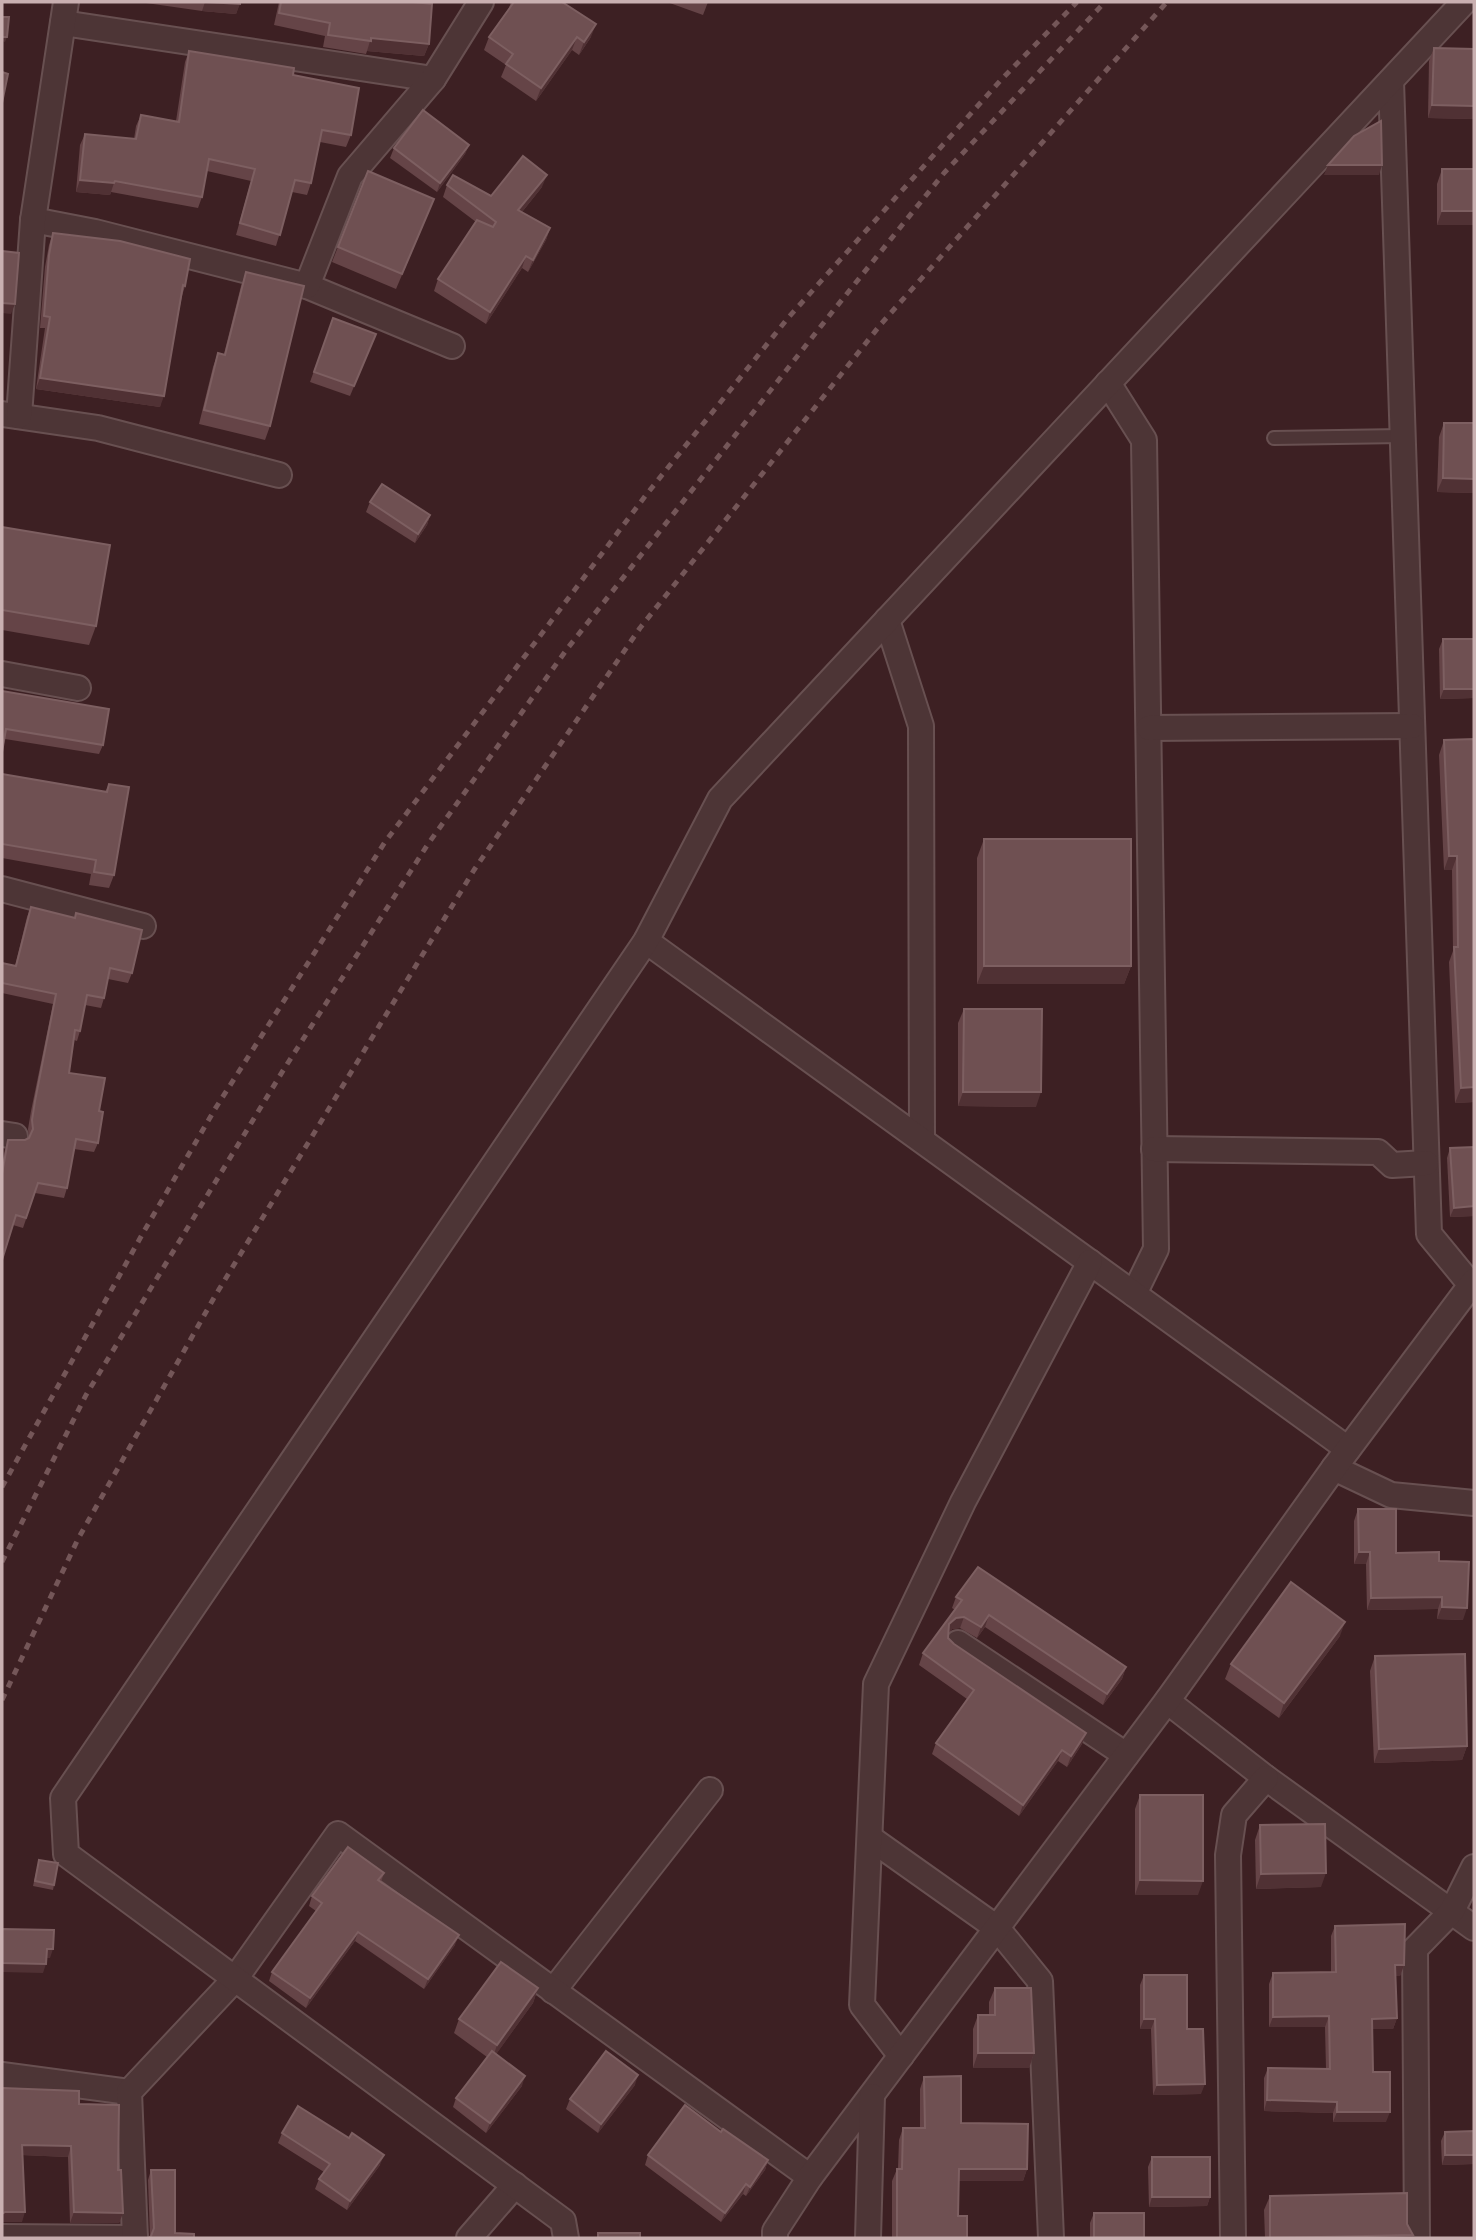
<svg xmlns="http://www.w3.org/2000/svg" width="1476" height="2240" font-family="Overpass,sans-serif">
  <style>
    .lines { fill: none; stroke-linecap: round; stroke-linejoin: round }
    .service-casing { stroke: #685051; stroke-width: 16 }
    .minor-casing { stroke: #685051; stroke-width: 28 }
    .service { stroke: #4d3536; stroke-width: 12 }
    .minor { stroke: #4d3536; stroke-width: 24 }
    .rail { stroke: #745658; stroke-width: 5; stroke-dasharray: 7 7; stroke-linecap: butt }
    .wall { fill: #654447 }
    .shaded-wall { fill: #503134 }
    .building { fill: #6f5052; stroke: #7d5f61; stroke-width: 2 }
  </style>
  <rect width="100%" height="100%" fill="#3d2023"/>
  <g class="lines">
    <defs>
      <path id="service" d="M1274,438L1402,436"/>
      <g id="minor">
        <path d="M63,23L433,79"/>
        <path d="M1391,81L1429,1234L1471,1285"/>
        <path d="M33,220L95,232L307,286L452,346"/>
        <path d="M307,286L350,176L433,79L481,2"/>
        <path d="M1108,383L1144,440L1156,1249L1134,1294"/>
        <path d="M2,414L98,428L279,475"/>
        <path d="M19,416L33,220L66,2"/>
        <path d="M887,620L921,726L922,1140"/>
        <path d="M2,674L78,688"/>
        <path d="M1149,728L1412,726"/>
        <path d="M2,889L143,926"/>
        <path d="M646,941L1348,1449"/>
        <path d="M2,1134L15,1136"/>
        <path d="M1154,1149L1378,1152L1392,1165L1426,1163"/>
        <path d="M1334,1468L1391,1495L1474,1503"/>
        <path d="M958,1643L1126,1755"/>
        <path d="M1167,1701L1266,1778L1474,1928"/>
        <path d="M870,1838L997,1928L1040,1981L1051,2238"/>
        <path d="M553,1991L710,1790"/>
        <path d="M901,2056L862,2005L876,1684L963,1502L1090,1262"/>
        <path d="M2,2075L129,2092"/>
        <path d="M2,2237L135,2238"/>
        <path d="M135,2238L129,2092L235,1979L338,1834L810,2177"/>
        <path d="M469,2238L515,2185"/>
        <path d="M566,2238L563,2221L66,1854L63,1798L646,941L720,799L1464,2"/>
        <path d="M775,2238V2231L810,2177L1167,1701L1334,1468L1474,1281"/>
        <path d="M868,2238L872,2096"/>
        <path d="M1233,2238L1228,1855L1234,1815L1266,1778"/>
        <path d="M1417,2238L1415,1949L1452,1911L1474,1867"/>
      </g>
    </defs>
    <use href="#service" class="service-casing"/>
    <use href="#minor" class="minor-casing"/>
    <use href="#service" class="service"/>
    <use href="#minor" class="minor"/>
    <g class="rail">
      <path d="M2,1487L143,1233L215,1109L385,842L646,495L788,318L1000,81L1077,2"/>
      <path d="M2,1562L86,1395L284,1069L428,844L567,649L833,311L944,173L1105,2"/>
      <path d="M2,1700L78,1539L215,1296L474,870L640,628L881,324L1167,2"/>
    </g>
  </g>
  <g class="wall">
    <path d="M146,2H240L236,14L202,11L146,3Z"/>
    <path d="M279,2H413L429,44L424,56L367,51L366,54L323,47L325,36L274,25Z"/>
    <path d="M511,2H562L591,37L579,55L572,50L536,101L501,77L506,65L484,50L489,37L509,8Z"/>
    <path d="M667,2H708L703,15Z"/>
    <path d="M1434,48L1474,49V119L1428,118L1429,61Z"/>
    <path d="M189,51L293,75L351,135L346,147L320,142L311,183L307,195L292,192L276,246L236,235L251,181L207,171L202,197L198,208L111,192L110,195L76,192L80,145L85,134L134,139L136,126L141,115L176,121L185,62Z"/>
    <path d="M469,145L465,154L437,192L390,158L394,148Z"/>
    <path d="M1442,169H1474V225H1437V184Z"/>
    <path d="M368,171L428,214L396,289L332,262Z"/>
    <path d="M447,185L491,196L542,187L522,212L550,228L546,240L528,272L522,268L486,324L434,291L438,279L476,222L443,197Z"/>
    <path d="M53,233L185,286L182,296L160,407L36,389L45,328H40L45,267L49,245Z"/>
    <path d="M246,272L270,426L265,440L199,424L213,367L218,353L224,354L241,286Z"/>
    <path d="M333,318L376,334L350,396L310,382Z"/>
    <path d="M1444,423H1474V493L1437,492L1439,437Z"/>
    <path d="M370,502L430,515L427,525L415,543L366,512Z"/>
    <path d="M2,527L96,626L89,645L2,630Z"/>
    <path d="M1443,639H1474V698L1440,699L1439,649Z"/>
    <path d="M2,691L103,745L99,754L5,739L2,754Z"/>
    <path d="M1474,739V1102L1455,1103L1449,962L1453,951L1452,870H1444L1439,755L1444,740Z"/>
    <path d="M2,774L105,792L109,784L114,875L109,888L89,885L91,874L2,858Z"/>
    <path d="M984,839L1131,966L1124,984H977V858Z"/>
    <path d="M31,907L132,973L128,983L108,979L104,998L101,1008L85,1005L80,1031L77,1041L74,1040L69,1073L99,1111L98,1143L94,1152L74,1149L67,1188L64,1198L35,1193L23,1228L13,1225L2,1260V1165L5,1149L8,1140H25L29,1137L28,1129L31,1111L53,1004L2,993V963L15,966L27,917Z"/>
    <path d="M964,1009L1036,1107L958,1106V1023Z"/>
    <path d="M1450,1148L1474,1216L1450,1217L1447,1158Z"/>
    <path d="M1358,1509L1396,1553L1439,1561L1463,1620L1437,1619L1438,1609L1367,1610L1366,1564H1354V1521Z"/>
    <path d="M956,1597L1126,1667L1122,1679L1103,1705L985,1627L977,1638L960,1628L952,1629L949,1632L948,1638L954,1644L1086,1733L1082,1744L1067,1767L1058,1761L1019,1816L932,1754L936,1743L967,1699L919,1665L923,1653L955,1610L952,1608Z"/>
    <path d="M1340,1636L1279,1718L1225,1679L1231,1664Z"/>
    <path d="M1375,1656L1467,1746L1462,1760L1374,1763L1370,1671Z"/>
    <path d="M1140,1795L1198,1895H1135V1809Z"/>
    <path d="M1260,1825L1321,1887L1256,1889L1255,1840Z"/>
    <path d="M39,1860L54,1885L53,1890L33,1886Z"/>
    <path d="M384,1873L381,1882L455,1945L424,1989L355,1941L306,2008L269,1981L272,1972L316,1911L309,1906L312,1896Z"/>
    <path d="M1335,1926L1404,1965L1400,1976H1395L1397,2018L1393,2029H1372L1373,2072L1386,2122H1333V2113L1264,2111V2078L1268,2068L1326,2069L1325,2027H1269V1984L1273,1973L1331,1972V1936Z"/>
    <path d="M1144,1975L1187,2029L1201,2094L1153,2095L1151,2029H1140V1985Z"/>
    <path d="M538,1988L533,2003L496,2054L522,2086L486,2133L453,2107L456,2098L487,2057L454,2033L459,2019Z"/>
    <path d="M995,1988L1034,2053L1029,2068H973V2029L978,2015H989V2002Z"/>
    <path d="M924,2077L961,2123L1027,2169L1023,2181H959L958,2216L967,2238H892V2181L897,2169H898L899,2140L903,2128H920V2089Z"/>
    <path d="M635,2085L598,2133L566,2109L570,2099Z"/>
    <path d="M2,2088L79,2104L118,2170L123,2213L119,2223H70L68,2157L23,2155L22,2222Z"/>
    <path d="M1474,2131V2164L1442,2165L1441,2141L1445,2132Z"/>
    <path d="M721,2132L768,2160L765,2170L746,2196L743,2194L721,2222L645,2165L648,2155Z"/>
    <path d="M282,2133L380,2165L347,2210L315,2189L319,2179L324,2172L278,2143Z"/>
    <path d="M1152,2157L1210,2197L1207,2206L1149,2207L1148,2167Z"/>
    <path d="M151,2170L175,2233L150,2237L148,2180Z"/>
    <path d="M1270,2196L1407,2224L1413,2235L1412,2238H1265L1264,2210Z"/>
    <path d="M1094,2213L1144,2238H1090V2223Z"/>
  </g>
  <g class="shaded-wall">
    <path d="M205,2L240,4L236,14L202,11Z"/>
    <path d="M596,24L591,37L579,55L584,42Z"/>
    <path d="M2,37H7L5,42L2,41Z"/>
    <path d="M577,37L572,50L536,101L541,88Z"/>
    <path d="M371,38L429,44L424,56L367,51Z"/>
    <path d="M1432,105L1474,106V119L1428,118Z"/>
    <path d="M469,145L465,154L437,192L440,183Z"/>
    <path d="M1328,165H1382L1379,175H1324Z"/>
    <path d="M547,175L542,187L514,222L518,210Z"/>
    <path d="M80,180L114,183L110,195L76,192Z"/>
    <path d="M1442,211H1474V225H1437Z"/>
    <path d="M550,228L546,240L528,272L533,260Z"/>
    <path d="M526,256L522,268L486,324L490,312Z"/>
    <path d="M2,303L15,304L11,314L2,313Z"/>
    <path d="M40,378L164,396L160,407L36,389Z"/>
    <path d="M1443,478L1474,479V493L1437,492Z"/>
    <path d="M430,515L427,525L415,543L418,534Z"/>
    <path d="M1444,689H1474V698L1440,699Z"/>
    <path d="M1449,856H1457L1452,870H1444Z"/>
    <path d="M984,966H1131L1124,984H977Z"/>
    <path d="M1474,1087V1102L1455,1103L1461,1088Z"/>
    <path d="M963,1092H1041L1036,1107L958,1106Z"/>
    <path d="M1474,1206V1216L1450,1217L1454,1208Z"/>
    <path d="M1359,1552H1370L1366,1564H1354Z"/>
    <path d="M1442,1597L1438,1609L1367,1610L1371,1598Z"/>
    <path d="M1442,1607L1467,1608L1463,1620L1437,1619Z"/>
    <path d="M989,1615L985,1627L977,1638L981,1627Z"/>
    <path d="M964,1617L960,1628L952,1629L945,1635L949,1624L956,1618Z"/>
    <path d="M1345,1622L1340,1636L1279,1718L1284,1703Z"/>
    <path d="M1126,1667L1122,1679L1103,1705L1107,1694Z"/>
    <path d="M1086,1733L1082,1744L1067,1767L1071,1756Z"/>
    <path d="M1467,1746L1462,1760L1374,1763L1379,1749Z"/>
    <path d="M1062,1750L1058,1761L1019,1816L1023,1805Z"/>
    <path d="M1326,1873L1321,1887L1256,1889L1261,1874Z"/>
    <path d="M1140,1880L1203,1881L1198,1895H1135Z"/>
    <path d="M358,1932L355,1941L306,2008L310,1998Z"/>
    <path d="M459,1935L455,1945L424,1989L428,1979Z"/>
    <path d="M47,1949H53L50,1958H43Z"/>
    <path d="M2,1963L46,1964L43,1973L2,1972Z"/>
    <path d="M1395,1965H1404L1400,1976H1391Z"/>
    <path d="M538,1988L533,2003L492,2060L497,2045Z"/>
    <path d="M1329,2016L1325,2027H1269L1273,2017Z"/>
    <path d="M1397,2018L1393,2029H1368L1372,2019Z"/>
    <path d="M1144,2019H1155L1151,2029H1140Z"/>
    <path d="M978,2053H1034L1029,2068H973Z"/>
    <path d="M638,2075L635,2085L598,2133L601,2124Z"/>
    <path d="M525,2076L522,2086L486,2133L490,2123Z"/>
    <path d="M1205,2084L1201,2094L1153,2095L1157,2085Z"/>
    <path d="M1267,2100L1337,2102L1333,2113L1264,2111Z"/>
    <path d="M1337,2112H1390L1386,2122H1333Z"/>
    <path d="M22,2145L71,2146L68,2157L19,2155Z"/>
    <path d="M384,2155L380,2165L347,2210L350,2201Z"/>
    <path d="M1445,2155H1474V2164L1442,2165Z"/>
    <path d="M768,2160L765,2170L746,2196L750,2187Z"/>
    <path d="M959,2169H1027L1023,2181H954Z"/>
    <path d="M746,2184L743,2194L721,2222L725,2213Z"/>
    <path d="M1152,2197H1210L1207,2206L1149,2207Z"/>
    <path d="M5,2212H25L22,2222H2V2214Z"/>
    <path d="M74,2212L123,2213L119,2223H70Z"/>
    <path d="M1413,2235L1412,2238H1270Z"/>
  </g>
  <g class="building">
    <path d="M206,2H240V4Z"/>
    <path d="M281,2H413L432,4L429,44L371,38V41L328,35L330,23L279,13Z"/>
    <path d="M514,2H562L596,24L584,42L577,37L541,88L506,64L513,54L489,37Z"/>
    <path d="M2,17H9L7,37H2Z"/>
    <path d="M1434,48L1474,49V106L1432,105Z"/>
    <path d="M189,51L294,68L293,75L359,88L351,135L322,130L311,183L295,180L280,235L240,223L255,169L209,159L202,197L115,181L114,183L80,180L85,134L136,139L141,115L179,122Z"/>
    <path d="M2,72L8,74L2,103Z"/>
    <path d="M423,110L469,145L440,183L394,148Z"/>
    <path d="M1381,121L1382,165H1328L1354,136Z"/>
    <path d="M523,156L547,175L518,210L550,228L533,260L526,256L490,312L438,279L477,220L493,227L496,222L447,185L453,175L491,196Z"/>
    <rect x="1442" y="169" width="32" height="42"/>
    <path d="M368,171L434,199L402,274L338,247Z"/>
    <path d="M53,233L120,241L190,259L185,286L183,285L164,396L40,378L50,317L44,316L49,255Z"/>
    <path d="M2,251L19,253L15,304L2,303Z"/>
    <path d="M246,272L304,286L270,426L204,410L218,353L225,355Z"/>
    <path d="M333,318L376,334L354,386L314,372Z"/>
    <path d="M1444,423H1474V479L1443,478Z"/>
    <path d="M382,484L430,515L418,534L370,502Z"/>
    <path d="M2,527L110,545L96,626L2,610Z"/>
    <path d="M1443,639H1474V689H1444Z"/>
    <path d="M2,691L109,709L103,745L6,729L2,752Z"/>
    <path d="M1474,739V1087L1461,1088L1454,947H1458L1457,856H1449L1444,740Z"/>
    <path d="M2,774L107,792L109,784L129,787L114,875L94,872L96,860L2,844Z"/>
    <rect x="984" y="839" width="147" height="127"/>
    <path d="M31,907L75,918L76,913L142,930L132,973L110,968L104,998L87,995L80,1031L75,1030L69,1073L105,1078L99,1111L103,1112L98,1143L76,1139L67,1188L38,1183L26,1218L16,1215L2,1260V1174L8,1140H25L29,1138L33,1129L32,1120L35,1101L56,994L2,983V963L16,966Z"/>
    <path d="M964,1009H1042L1041,1092H963Z"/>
    <path d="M1474,1147V1206L1454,1208L1450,1148Z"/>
    <path d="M1358,1509H1396V1553L1439,1552V1561L1469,1562L1467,1608L1442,1607V1597L1371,1598L1370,1552H1359Z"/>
    <path d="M978,1567L1126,1667L1107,1694L989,1615L981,1627L964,1617L956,1618L949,1624L948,1638L954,1644L1086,1733L1071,1756L1062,1750L1023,1805L936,1743L974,1690L923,1653L962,1600L956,1597Z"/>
    <path d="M1291,1582L1345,1622L1284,1703L1231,1664Z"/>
    <path d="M1465,1654L1467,1746L1379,1749L1375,1656Z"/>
    <path d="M1140,1795H1203V1881L1140,1880Z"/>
    <path d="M1325,1824L1326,1873L1261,1874L1260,1825Z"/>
    <path d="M348,1847L384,1873L378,1880L459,1935L428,1979L358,1932L310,1998L272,1972L322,1903L312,1896Z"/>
    <path d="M39,1860L58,1863L54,1885L35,1881Z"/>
    <path d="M1405,1924L1404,1965H1395L1397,2018L1372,2019L1373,2072H1390V2112H1337V2102L1267,2100L1268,2068L1330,2069L1329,2016L1273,2017V1973L1336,1972L1335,1926Z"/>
    <path d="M2,1929L54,1930L53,1949H47L46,1964L2,1963Z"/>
    <path d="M501,1962L538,1988L497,2045L459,2019Z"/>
    <path d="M1144,1975H1187V2029H1203L1205,2084L1157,2085L1155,2019H1144Z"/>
    <path d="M995,1988H1031L1034,2053H978V2015H995Z"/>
    <path d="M492,2051L525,2076L490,2123L456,2098Z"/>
    <path d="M606,2051L638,2075L601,2124L570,2099Z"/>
    <path d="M961,2076V2123L1028,2124L1027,2169H959L958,2216H967V2238H897V2169H902L903,2128H925L924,2077Z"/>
    <path d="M2,2088L79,2091V2104L119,2105L118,2170H121L123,2213L74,2212L71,2146L22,2145L25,2212H5L2,2214Z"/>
    <path d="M685,2105L721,2132L723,2129L768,2160L750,2187L746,2184L725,2213L648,2155Z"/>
    <path d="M298,2106L349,2138L352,2133L384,2155L350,2201L319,2179L330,2164L282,2133Z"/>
    <path d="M1474,2131V2155H1445V2132Z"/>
    <rect x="1152" y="2157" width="58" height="40"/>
    <path d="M151,2170H175V2233L194,2234V2238H148L151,2236L154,2228Z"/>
    <path d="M1407,2193V2224L1413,2235L1270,2238V2196Z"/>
    <rect x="1094" y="2213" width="50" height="25"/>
    <rect x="598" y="2233" width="42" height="5"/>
  </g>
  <rect width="1476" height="2240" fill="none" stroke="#c9b0b1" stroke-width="7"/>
</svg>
